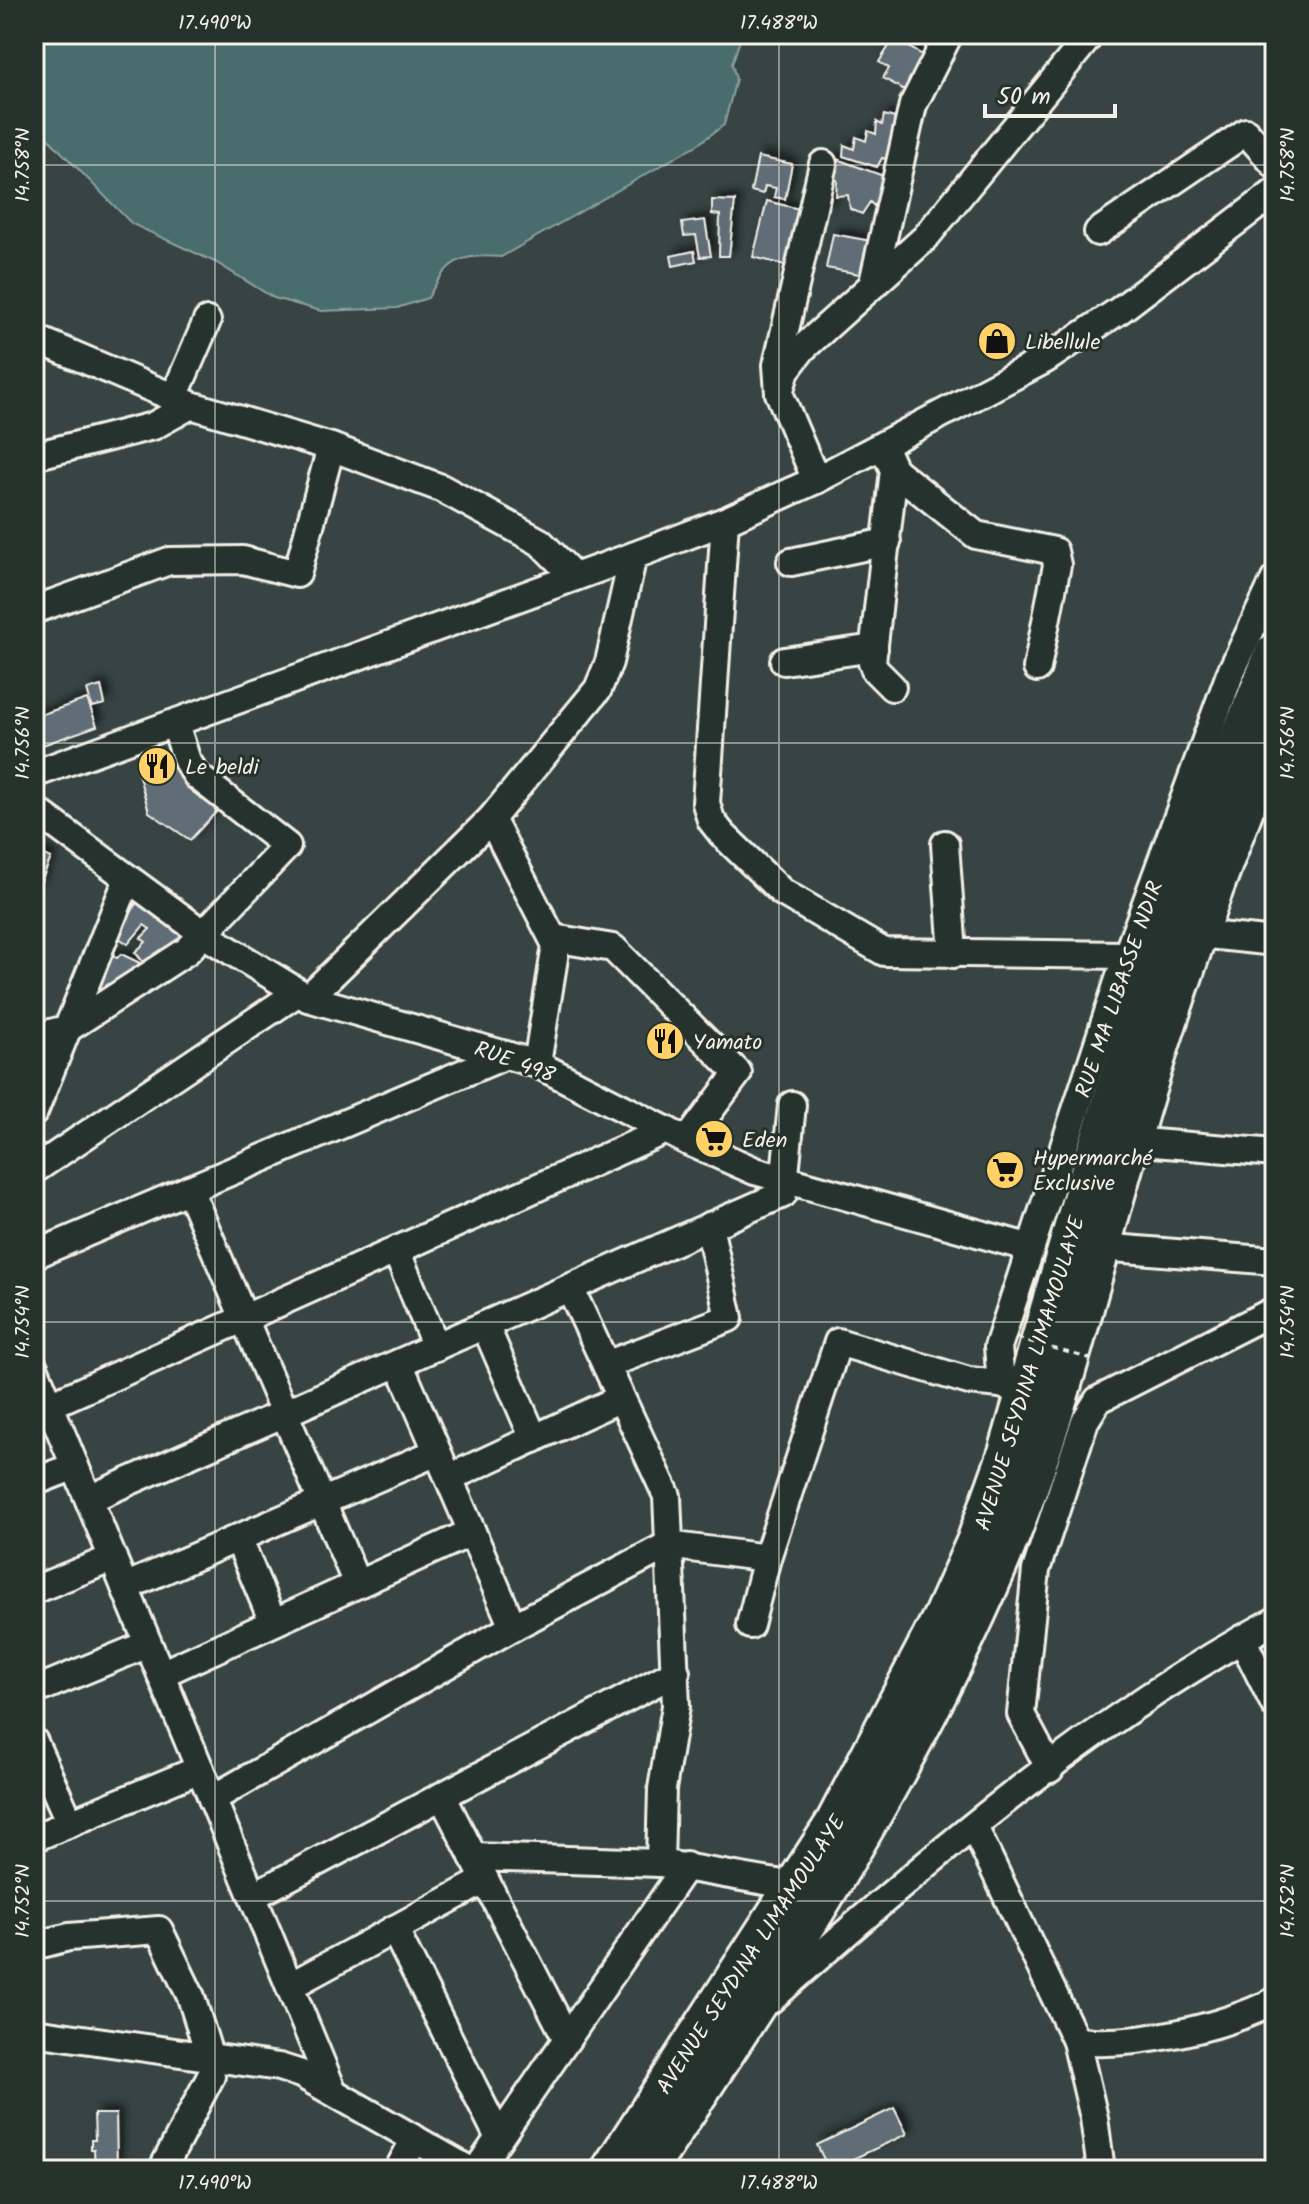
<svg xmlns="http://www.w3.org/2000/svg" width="1309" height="2204" font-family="Kalam,sans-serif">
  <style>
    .water { fill: #496d6d; stroke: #8da29e; stroke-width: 2 }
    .building { fill: #606c76; stroke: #f4f1e8; stroke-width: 2; filter: url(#shadow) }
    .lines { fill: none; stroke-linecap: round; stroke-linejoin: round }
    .minor-casing { stroke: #f4f1e8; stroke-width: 32 }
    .highway-casing { stroke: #f4f1e8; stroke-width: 44 }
    .minor { stroke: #26332d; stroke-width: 26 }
    .highway { stroke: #26332d; stroke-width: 38 }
    .path-bridge { stroke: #f4f1e8; stroke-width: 3; stroke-dasharray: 6 6; stroke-linecap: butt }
    .ticks { fill: none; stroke: #f4f1e8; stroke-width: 2; stroke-opacity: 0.45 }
    .labels { text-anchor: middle; stroke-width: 6; stroke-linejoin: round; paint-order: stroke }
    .poi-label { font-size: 22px; fill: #f4f1e8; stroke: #26332d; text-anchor: start }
    .street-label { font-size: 22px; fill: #f4f1e8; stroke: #26332d }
    .neatline { fill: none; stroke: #f4f1e8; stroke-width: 3 }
    .ticks-label { font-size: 20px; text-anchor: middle; fill: #f4f1e8 }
  </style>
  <defs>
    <filter id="shadow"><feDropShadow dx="5.5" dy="-5.5" stdDeviation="4" flood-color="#0009"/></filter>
  </defs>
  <rect width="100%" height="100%" fill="#374443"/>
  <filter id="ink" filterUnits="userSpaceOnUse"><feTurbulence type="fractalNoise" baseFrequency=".0125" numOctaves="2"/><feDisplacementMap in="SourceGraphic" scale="16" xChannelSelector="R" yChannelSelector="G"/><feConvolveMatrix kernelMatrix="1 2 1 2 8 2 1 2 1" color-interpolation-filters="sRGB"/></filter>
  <g filter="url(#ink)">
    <path class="water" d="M34,34H742L732,64L736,79L724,125L697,145L501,257C458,254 448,260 428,298L397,308L321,311L274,298L215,262L132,224L34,124Z"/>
    <g class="building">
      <path d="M886,34H920L914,46Z"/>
      <path d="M898,41L924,56L908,92L883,78L889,68L879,62L891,43L895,45Z"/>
      <path d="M884,115L905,121L894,161L882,158L877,167L843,156L844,145L854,149L856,137L866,141L868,131L876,134L877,122L882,125Z"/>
      <path d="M758,157L792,164L785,199L774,197L776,188L765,186L763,194L751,191Z"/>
      <path d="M831,157L889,178L883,199L879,198L874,206L870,202L862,214L850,209L848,195L836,196L837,180H833L829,209L819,205Z"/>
      <path d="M712,200L735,201L729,256H719L720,215L712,214Z"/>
      <path d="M767,201L803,210L789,266L753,257Z"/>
      <path d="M705,220L711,256L700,257L696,235L684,236L682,223Z"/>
      <path d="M833,234L871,241L865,275L826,268Z"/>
      <path d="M694,251L696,261L673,266L671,256Z"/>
      <path d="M101,686L105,704L92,707L87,690Z"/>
      <path d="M87,699L97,726L34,748V709L37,716Z"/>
      <path d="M157,761L182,771L218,810L190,840L149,812L137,769Z"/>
      <path d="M34,850L51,858L39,886L34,884Z"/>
      <path d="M138,899L190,935L148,968L135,952L146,942L141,938L150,929L144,925L128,944L119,938Z"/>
      <path d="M109,954L117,958L121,954L140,963L95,1006L90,999L98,993L97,985Z"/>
      <path d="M894,2108L907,2134L829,2170L817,2145Z"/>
      <path d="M94,2114H116L117,2170H95L94,2149H91V2140H95Z"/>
    </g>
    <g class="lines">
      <defs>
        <g id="minor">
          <path d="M1098,232L1246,132L1275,165"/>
          <path d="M873,283L913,105L949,34"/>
          <path d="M34,338L191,405L331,447L441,488L540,542L575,577"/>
          <path d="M779,393L786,370L803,348L925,238L1091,34"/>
          <path d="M174,397L207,321"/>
          <path d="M34,456L153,426L191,405"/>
          <path d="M888,457L894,470L872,662L875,670L892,687"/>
          <path d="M894,470L976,535L1054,551L1057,565L1037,668"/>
          <path d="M816,480L779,393L777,365L823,164"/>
          <path d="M725,521L706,803L711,820L722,834L782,892L884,952L1127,955"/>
          <path d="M791,562L887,542"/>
          <path d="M34,610L169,561L243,560L297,574L331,447"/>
          <path d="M784,661L874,648"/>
          <path d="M34,774L633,556L725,521L816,480L1046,359L1120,310L1275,192"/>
          <path d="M34,809L205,935L308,998L537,1064L687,1141L755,1171L1031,1248"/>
          <path d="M491,819L556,945L537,1064"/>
          <path d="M945,844L953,954"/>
          <path d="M1199,934L1275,942"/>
          <path d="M553,938L613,948L738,1073L687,1141"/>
          <path d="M308,998L491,819L598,689L609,662L633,556"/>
          <path d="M34,1037L67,1029L187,951L287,846L197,776L187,761L175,724"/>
          <path d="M34,1112L128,878"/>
          <path d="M1130,1141L1275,1153"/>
          <path d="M34,1170L297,993"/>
          <path d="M189,1189L357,1584"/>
          <path d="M1101,1247L1275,1261"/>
          <path d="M396,1250L436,1347"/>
          <path d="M34,1255L506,1055"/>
          <path d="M570,1288L667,1496L676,1706L662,1789L660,1863"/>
          <path d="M485,1325L534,1439"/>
          <path d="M399,1363L513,1627"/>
          <path d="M606,1365L729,1318L709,1226"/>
          <path d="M34,1367L332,2089"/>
          <path d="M1017,1390L1001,1384L998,1347L1127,955L1230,674L1275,579"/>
          <path d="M50,1405L666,1130"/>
          <path d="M449,1478L621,1398"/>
          <path d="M34,1482L75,1466"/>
          <path d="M89,1499L783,1194L792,1105"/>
          <path d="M238,1538L273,1622"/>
          <path d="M125,1587L437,1452"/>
          <path d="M34,1590L113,1558"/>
          <path d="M750,1625L767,1558"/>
          <path d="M1242,1639L1275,1705"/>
          <path d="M161,1674L472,1532"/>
          <path d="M34,1691L148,1644"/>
          <path d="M34,1742L70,1823"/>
          <path d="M1050,1769L1021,1714L1036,1570L1085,1421L1098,1400L1275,1310"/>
          <path d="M442,1796L567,2039"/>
          <path d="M212,1799L513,1627L668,1545L767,1558L838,1342L969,1381L1001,1384"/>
          <path d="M974,1827L1076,2041L1094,2118L1101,2170"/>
          <path d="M34,1838L200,1769"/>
          <path d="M473,1857L660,1863L794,1886"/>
          <path d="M253,1896L676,1672"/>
          <path d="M394,1929L499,2138"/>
          <path d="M34,1946L69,1937L159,1930L191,1997L210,2058"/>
          <path d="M290,1986L485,1880"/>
          <path d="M770,2000C926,1861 1090,1720 1275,1621"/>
          <path d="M34,2032L279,2067L301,2074L469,2170"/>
          <path d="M1076,2041C1135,2047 1222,2028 1275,2001"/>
          <path d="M162,2170L211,2076"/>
          <path d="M398,2170L415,2139"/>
          <path d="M477,2170L686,1866"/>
        </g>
        <g id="highway">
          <path d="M611,2170L834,1825L942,1618L976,1542L1008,1453L1090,1172L1186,870L1275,653"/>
          <path d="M647,2170C778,1973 907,1778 1000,1560C1057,1426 1089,1282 1130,1143C1170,1004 1220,865 1275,731"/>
        </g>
      </defs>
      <use href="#minor" class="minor-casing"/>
      <use href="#highway" class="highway-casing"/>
      <use href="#minor" class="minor"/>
      <use href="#highway" class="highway"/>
      <path class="path-bridge" d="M1017,1338L1091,1359"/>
    </g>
  </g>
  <path class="ticks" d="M215,34V2170M779,34V2170M34,165H1275M34,743H1275M34,1322H1275M34,1901H1275"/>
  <defs>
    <symbol id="shop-disc" viewBox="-11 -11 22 22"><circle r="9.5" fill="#ffd166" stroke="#26332d"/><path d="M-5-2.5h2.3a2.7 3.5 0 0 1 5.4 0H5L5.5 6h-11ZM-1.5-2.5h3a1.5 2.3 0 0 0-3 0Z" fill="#111"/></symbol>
    <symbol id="restaurant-disc" viewBox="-11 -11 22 22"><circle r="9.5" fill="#ffd166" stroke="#26332d"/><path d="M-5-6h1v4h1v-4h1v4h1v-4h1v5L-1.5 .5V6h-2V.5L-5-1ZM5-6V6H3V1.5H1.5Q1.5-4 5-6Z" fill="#111"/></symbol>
    <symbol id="supermarket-disc" viewBox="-11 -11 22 22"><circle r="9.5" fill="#ffd166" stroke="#26332d"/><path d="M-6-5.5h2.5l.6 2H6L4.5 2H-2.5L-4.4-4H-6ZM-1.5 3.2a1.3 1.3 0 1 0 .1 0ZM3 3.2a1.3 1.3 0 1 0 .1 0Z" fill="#111"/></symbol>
  </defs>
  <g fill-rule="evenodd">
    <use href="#shop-disc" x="975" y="319" width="44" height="44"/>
    <use href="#restaurant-disc" x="135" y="744" width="44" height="44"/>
    <use href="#restaurant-disc" x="643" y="1019" width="44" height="44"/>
    <use href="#supermarket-disc" x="692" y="1117" width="44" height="44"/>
    <use href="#supermarket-disc" x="983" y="1148" width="44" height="44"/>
  </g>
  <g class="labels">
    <g class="poi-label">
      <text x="1025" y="349">Libellule</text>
      <text x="185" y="774">Le beldi</text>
      <text x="693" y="1049">Yamato</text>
      <text x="742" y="1147">Eden</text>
      <text x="1033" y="1165">Hypermarché<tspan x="1033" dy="25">Exclusive</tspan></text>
    </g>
    <g class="street-label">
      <text transform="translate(1118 989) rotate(-71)" y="8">RUE MA LIBASSE NDIR</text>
      <text transform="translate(515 1061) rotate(20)" y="8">RUE 498</text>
      <text transform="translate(1029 1373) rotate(-73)" y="8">AVENUE SEYDINA LIMAMOULAYE</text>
      <text transform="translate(750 1954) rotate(-57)" y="8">AVENUE SEYDINA LIMAMOULAYE</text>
    </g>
  </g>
  <rect width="1309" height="2204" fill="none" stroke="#26332d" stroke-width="88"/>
  <path d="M985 104v12h130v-12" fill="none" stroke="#f4f1e8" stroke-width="4"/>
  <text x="997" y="104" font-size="24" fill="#f4f1e8" stroke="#26332d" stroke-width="6" paint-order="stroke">50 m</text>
  <rect x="44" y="44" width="1221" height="2116" class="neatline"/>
  <g class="ticks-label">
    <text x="215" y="29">17.490°W</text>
    <text x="779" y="29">17.488°W</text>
    <text transform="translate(22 165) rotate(-90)" y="7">14.758°N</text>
    <text transform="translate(1287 165) rotate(-90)" y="7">14.758°N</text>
    <text transform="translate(22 743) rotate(-90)" y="7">14.756°N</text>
    <text transform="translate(1287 743) rotate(-90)" y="7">14.756°N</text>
    <text transform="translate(22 1322) rotate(-90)" y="7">14.754°N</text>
    <text transform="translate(1287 1322) rotate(-90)" y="7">14.754°N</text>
    <text transform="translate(22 1901) rotate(-90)" y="7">14.752°N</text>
    <text transform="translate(1287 1901) rotate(-90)" y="7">14.752°N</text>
    <text x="215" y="2189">17.490°W</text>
    <text x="779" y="2189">17.488°W</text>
  </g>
</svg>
